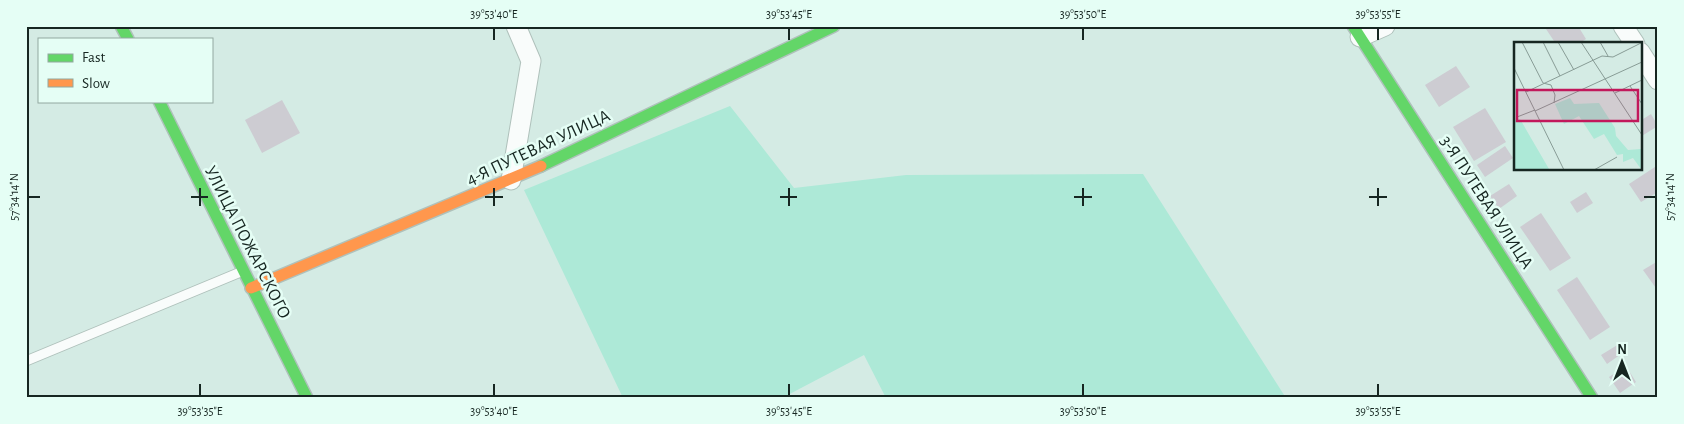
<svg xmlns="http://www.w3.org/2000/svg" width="1684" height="424" font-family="'Alegreya Sans',sans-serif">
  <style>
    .green { fill: #ade9d7 }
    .building { fill: #cdccd2 }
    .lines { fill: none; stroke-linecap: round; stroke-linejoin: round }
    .lane-casing { stroke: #afc1bb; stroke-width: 11 }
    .street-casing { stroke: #afc1bb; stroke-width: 21 }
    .fast-casing { stroke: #afc1bb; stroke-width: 14 }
    .slow-casing { stroke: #afc1bb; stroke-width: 14 }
    .lane { stroke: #f9fcfb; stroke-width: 9 }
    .street { stroke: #f9fcfb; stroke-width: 19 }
    .fast { stroke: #63d668; stroke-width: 11 }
    .slow { stroke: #ff974d; stroke-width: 11 }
    .ticks { fill: none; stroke: #162621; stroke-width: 2 }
    .labels { text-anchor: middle; stroke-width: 5; stroke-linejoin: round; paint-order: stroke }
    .street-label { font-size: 18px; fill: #162621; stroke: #e5fef5 }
    .inset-road { fill: none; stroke: #889c96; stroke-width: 1 }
    .view { fill: #c2185b; fill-opacity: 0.15; stroke: #c2185b; stroke-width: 2.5 }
    .inset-edge { fill: none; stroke: #162621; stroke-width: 2.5 }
    .neatline { fill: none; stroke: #162621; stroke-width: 2 }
    .ticks-label { font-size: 12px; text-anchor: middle; fill: #162621 }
  </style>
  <rect width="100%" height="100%" fill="#d4ebe4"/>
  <path class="green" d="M730,106L794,188L906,175L1143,174L1286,398H886L864,355L782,398H623L524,190Z"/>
  <g class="building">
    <path d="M1550,26H1578L1586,39L1578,44H1556L1546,29Z"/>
    <path d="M1456,66L1470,87L1439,107L1425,85Z"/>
    <path d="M282,100L300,133L262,153L245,120Z"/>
    <path d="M1485,108L1506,142L1474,161L1453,127Z"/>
    <path d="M1651,114L1658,126L1640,137V121Z"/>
    <path d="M1505,146L1513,158L1485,177L1477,165Z"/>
    <path d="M1658,165V192L1641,202L1629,184Z"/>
    <path d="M1509,184L1517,196L1499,209L1490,196Z"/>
    <path d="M1586,192L1593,203L1577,213L1570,202Z"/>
    <path d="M1541,213L1571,258L1550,271L1520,227Z"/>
    <path d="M1658,261V291L1643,270Z"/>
    <path d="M1577,277L1610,327L1590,340L1557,290Z"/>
    <path d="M1619,344L1624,352L1607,364L1601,355Z"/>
    <path d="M1626,366L1636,382L1620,393L1609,377Z"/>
  </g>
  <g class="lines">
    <defs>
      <path id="lane" d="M26,361L243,271"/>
      <g id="street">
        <path d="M1623,26L1635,44"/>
        <path d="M1360,37L1385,26"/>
        <path d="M1640,52L1658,80"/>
        <path d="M511,180L531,61L516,26"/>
      </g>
      <g id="fast">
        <path d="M121,26L128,39"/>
        <path d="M1353,26L1592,398"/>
        <path d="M159,101L307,398"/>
        <path d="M541,166L834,26"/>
      </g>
      <path id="slow" d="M251,288L541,166"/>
    </defs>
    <use href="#lane" class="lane-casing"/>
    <use href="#street" class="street-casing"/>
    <use href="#fast" class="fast-casing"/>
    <use href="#slow" class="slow-casing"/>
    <use href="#lane" class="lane"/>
    <use href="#street" class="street"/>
    <use href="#fast" class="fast"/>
    <use href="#slow" class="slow"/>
  </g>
  <path class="ticks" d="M494,28V40M789,28V40M1083,28V40M1378,28V40M200,188V206M494,188V206M789,188V206M1083,188V206M1378,188V206M28,197H40M191,197H208M485,197H503M780,197H797M1074,197H1092M1369,197H1387M1644,197H1656M200,384V396M494,384V396M789,384V396M1083,384V396M1378,384V396"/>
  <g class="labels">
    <g class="street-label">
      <text transform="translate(538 147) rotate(-25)" y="6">4-Я ПУТЕВАЯ УЛИЦА</text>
      <text transform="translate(1487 202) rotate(57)" y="6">3-Я ПУТЕВАЯ УЛИЦА</text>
      <text transform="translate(248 242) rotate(63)" y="6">УЛИЦА ПОЖАРСКОГО</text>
    </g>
  </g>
  <g transform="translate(1514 42)">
    <rect width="128" height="128" fill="#d4ebe4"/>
    <path d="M56,56L60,62L85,61L101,86L102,94L114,108L127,107V127L119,116L109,120V112L103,113L90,92L80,97L65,74L50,82L41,62ZM6,77L35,127H0V79Z" fill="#ade9d7"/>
    <path class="inset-road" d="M8,0L29,41L37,43L41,53L40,61M29,0L46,34M44,0L60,28M67,0L128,93M86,0L94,14M0,26L50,128M116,44L128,62M12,50L88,14L99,15L127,1M101,51L128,38M21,69L128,20M3,75L21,68M80,128L103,115"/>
    <path class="view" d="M3,48H124V79H3Z"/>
    <rect width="128" height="128" class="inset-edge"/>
  </g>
  <rect width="1684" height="424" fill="none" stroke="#e5fef5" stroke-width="55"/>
  <rect x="38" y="38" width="175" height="65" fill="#e5fef5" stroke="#92a8a0"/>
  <rect x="48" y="54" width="25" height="8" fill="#63d668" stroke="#92a8a0"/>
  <text x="82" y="62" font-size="15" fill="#162621">Fast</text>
  <rect x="48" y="79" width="25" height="8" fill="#ff974d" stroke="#92a8a0"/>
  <text x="82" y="88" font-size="15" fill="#162621">Slow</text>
  <g transform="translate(1622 362)" stroke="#e5fef5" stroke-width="4" paint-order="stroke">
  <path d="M0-4L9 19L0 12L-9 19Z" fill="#162621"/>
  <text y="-8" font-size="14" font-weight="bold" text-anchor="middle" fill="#162621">N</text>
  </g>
  <rect x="28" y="28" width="1628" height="368" class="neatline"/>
  <g class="ticks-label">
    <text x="494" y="18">39°53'40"E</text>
    <text x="789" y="18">39°53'45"E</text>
    <text x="1083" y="18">39°53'50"E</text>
    <text x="1378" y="18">39°53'55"E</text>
    <text transform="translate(14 197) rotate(-90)" y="4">57°34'14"N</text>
    <text transform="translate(1670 197) rotate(-90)" y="4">57°34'14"N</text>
    <text x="200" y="415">39°53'35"E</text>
    <text x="494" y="415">39°53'40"E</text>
    <text x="789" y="415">39°53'45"E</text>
    <text x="1083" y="415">39°53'50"E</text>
    <text x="1378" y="415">39°53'55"E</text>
  </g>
</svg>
